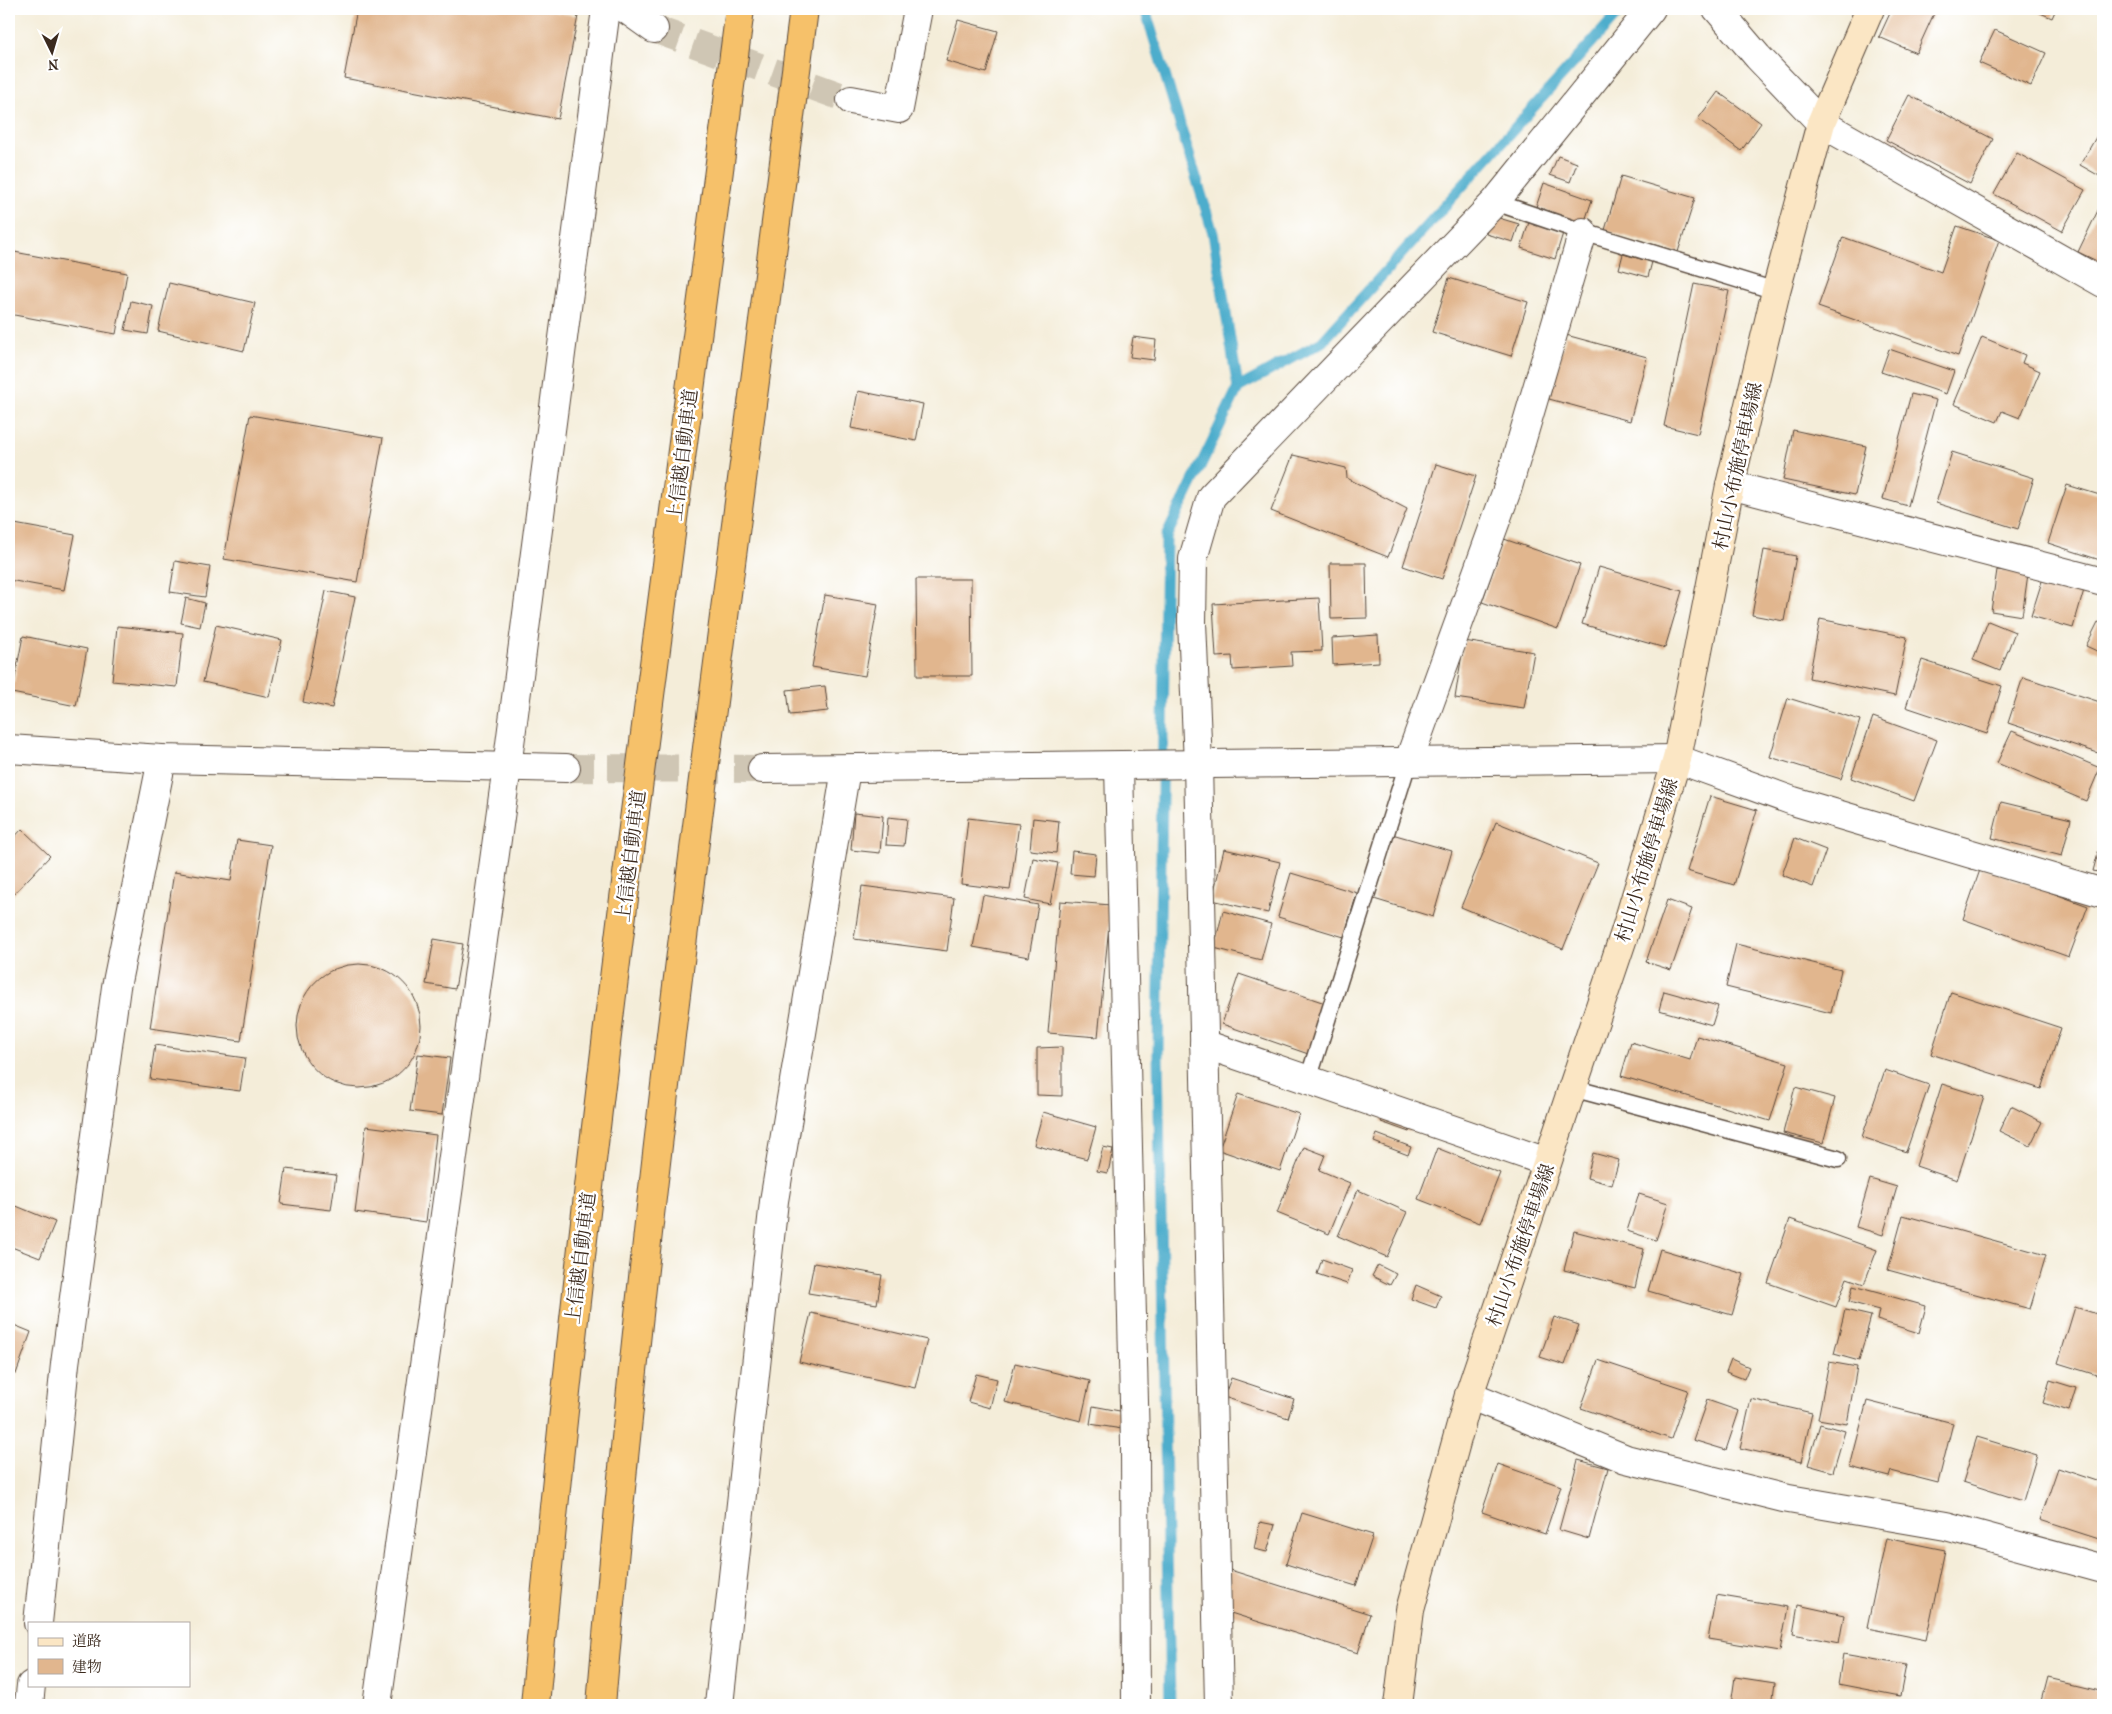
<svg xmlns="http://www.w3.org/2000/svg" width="2112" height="1714" font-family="'IM FELL French Canon','Noto Serif JP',serif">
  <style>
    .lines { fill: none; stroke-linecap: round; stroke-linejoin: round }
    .stream { stroke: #4dadcc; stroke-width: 11 }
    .building { fill: #e1b68e }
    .minor-tunnel { stroke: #cfc6b4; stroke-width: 28; stroke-dasharray: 28 14; stroke-linecap: butt }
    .tertiary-tunnel { stroke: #cfc6b4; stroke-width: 28; stroke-dasharray: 28 14; stroke-linecap: butt }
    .service-casing { stroke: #57473a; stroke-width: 19 }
    .minor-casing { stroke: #57473a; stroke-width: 30 }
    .tertiary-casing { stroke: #57473a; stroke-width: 30 }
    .secondary-casing { stroke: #57473a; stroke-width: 30 }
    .motorway-casing { stroke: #57473a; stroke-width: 30 }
    .service { stroke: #fff; stroke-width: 16 }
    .minor { stroke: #fff; stroke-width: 28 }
    .tertiary { stroke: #fff; stroke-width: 28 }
    .secondary { stroke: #fbe6c4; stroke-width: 28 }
    .motorway { stroke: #f6c16b; stroke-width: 28 }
    .labels { text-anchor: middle; stroke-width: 5; stroke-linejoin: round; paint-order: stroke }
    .street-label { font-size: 19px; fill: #3b2a1e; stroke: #fff }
  </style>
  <rect width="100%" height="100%" fill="#fff"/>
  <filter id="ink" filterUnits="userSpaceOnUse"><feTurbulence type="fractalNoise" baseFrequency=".02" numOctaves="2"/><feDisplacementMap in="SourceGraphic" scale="10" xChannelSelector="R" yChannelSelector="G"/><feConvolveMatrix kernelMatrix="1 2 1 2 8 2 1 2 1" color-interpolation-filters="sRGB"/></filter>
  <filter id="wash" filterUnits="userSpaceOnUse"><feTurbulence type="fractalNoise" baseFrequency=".0096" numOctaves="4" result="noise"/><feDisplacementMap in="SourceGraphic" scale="20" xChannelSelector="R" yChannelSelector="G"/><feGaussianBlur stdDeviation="1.12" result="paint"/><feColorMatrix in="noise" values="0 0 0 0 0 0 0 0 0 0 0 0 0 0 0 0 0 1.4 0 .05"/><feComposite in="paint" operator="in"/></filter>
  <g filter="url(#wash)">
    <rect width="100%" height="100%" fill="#f4edd9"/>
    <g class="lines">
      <g class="stream">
        <path d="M1145,9L1213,233L1238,388"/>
        <path d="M1170,1705L1158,1054L1166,537L1238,388L1322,342L1622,9"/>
      </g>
    </g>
    <g id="blocks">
      <g class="building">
        <path d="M357,9H536L578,16L558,119L344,78Z"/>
        <path d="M1892,9H1936L1916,53L1879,37Z"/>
        <path d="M2031,9H2056L2052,18Z"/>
        <path d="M958,20L998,31L986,73L946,61Z"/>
        <path d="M1995,30L2046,53L2031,86L1979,63Z"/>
        <path d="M1718,92L1761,123L1741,151L1698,119Z"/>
        <path d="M1909,95L1993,139L1970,184L1886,140Z"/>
        <path d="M2103,125V178L2080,165Z"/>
        <path d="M2017,153L2085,190L2062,231L1994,194Z"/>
        <path d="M1558,156L1577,163L1570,182L1550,175Z"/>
        <path d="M1621,176L1695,198L1678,252L1605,230Z"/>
        <path d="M1544,183L1592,200L1584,224L1536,207Z"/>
        <path d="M2103,200V264L2078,252Z"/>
        <path d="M1492,216L1519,224L1513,242L1486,234Z"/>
        <path d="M1529,222L1563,233L1555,259L1521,248Z"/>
        <path d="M1957,226L1999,240L1958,356L1818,307L1843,237L1941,272Z"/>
        <path d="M9,251L127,273L116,334L9,314Z"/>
        <path d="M1623,254L1652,262L1648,277L1619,269Z"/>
        <path d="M1449,278L1528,302L1511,356L1432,332Z"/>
        <path d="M169,283L255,303L244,351L158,331Z"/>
        <path d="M1694,284L1729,291L1698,434L1664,426Z"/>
        <path d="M131,301L153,306L148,334L125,330Z"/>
        <path d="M1566,335L1647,357L1630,421L1549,399Z"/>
        <path d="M1133,337L1156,340L1154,360L1130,357Z"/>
        <path d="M1982,337L2025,355L2022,363L2040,371L2020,418L2002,411L1997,422L1954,404Z"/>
        <path d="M1889,349L1954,371L1946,394L1881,372Z"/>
        <path d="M858,391L923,404L916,441L851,428Z"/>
        <path d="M1911,394L1936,400L1908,506L1883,499Z"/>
        <path d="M250,415L383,438L357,582L224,559Z"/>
        <path d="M1793,430L1866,446L1855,495L1783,480Z"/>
        <path d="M1952,452L2034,478L2018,529L1936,503Z"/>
        <path d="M1293,455L1346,468L1347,478L1407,509L1388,557L1271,511Z"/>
        <path d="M1436,464L1476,476L1442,579L1403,566Z"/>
        <path d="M2067,485L2103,496V561L2048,543Z"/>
        <path d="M9,523L75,535L64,590L9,580Z"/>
        <path d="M1504,539L1580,565L1558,629L1482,602Z"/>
        <path d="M1764,550L1796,556L1784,621L1752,615Z"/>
        <path d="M175,561L210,567L205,597L170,592Z"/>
        <path d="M1330,563H1366L1367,618L1331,619Z"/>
        <path d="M1599,567L1682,591L1665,648L1582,624Z"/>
        <path d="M1997,570L2028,574L2022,616L1991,611Z"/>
        <path d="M2043,578L2084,590L2073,628L2031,616Z"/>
        <path d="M916,579H971L972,676H917Z"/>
        <path d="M326,591L355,597L332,708L303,702Z"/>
        <path d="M825,595L878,604L865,676L812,667Z"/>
        <path d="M186,598L205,603L200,627L181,623Z"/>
        <path d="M1319,598L1322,651L1291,652L1292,666L1233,670L1232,656L1216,657L1213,604Z"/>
        <path d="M1820,619L1907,637L1895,696L1809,678Z"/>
        <path d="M1988,621L2015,632L2000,671L1973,660Z"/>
        <path d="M2098,622L2103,624V642L2099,652L2086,646Z"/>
        <path d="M216,625L282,640L269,697L203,682Z"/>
        <path d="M117,626L183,633L177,687L112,681Z"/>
        <path d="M1378,635L1379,662L1333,665L1332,638Z"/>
        <path d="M23,636L87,649L76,706L12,693Z"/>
        <path d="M1464,641L1534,652L1524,708L1455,698Z"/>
        <path d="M1922,660L2002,686L1987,734L1906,707Z"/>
        <path d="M2023,677L2103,703V736L2098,753L2008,723Z"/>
        <path d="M825,686L828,711L790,715L787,690Z"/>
        <path d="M1788,698L1860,720L1841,779L1770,757Z"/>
        <path d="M1873,717L1937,740L1914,801L1851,778Z"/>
        <path d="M2012,731L2100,768L2086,801L1997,763Z"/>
        <path d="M1710,796L1757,810L1734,885L1687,871Z"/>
        <path d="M2001,802L2071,819L2062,856L1992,838Z"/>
        <path d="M854,813L883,816L880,853L851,850Z"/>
        <path d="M888,817L907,819L904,846L886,845Z"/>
        <path d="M968,818L1019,824L1010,890L961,884Z"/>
        <path d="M1033,818L1059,821L1056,853L1030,850Z"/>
        <path d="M1496,822L1598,863L1563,949L1461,907Z"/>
        <path d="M22,829L50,856L9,899V843Z"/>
        <path d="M1392,834L1452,851L1433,917L1374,899Z"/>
        <path d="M2103,834V873L2093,871Z"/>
        <path d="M1795,838L1826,850L1813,887L1782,875Z"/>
        <path d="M237,840L271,845L241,1041L150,1028L174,872L231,881Z"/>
        <path d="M1224,849L1280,862L1268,913L1212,900Z"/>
        <path d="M1072,851L1096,854L1094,876L1070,874Z"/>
        <path d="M1033,858L1058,863L1050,904L1025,899Z"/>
        <path d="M1981,867L2088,906L2069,957L1963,919Z"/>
        <path d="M1291,873L1357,893L1344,937L1278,917Z"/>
        <path d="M862,886L954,898L947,951L854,939Z"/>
        <path d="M983,895L1038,905L1029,957L973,947Z"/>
        <path d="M1667,900L1692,909L1671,970L1646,962Z"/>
        <path d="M1060,901L1111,905L1098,1037L1048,1033Z"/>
        <path d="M1223,911L1271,924L1261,960L1214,948Z"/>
        <path d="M434,939L463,944L455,989L426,984Z"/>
        <path d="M1736,944L1841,970L1831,1013L1726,987Z"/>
        <circle cx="359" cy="1026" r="62"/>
        <path d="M1239,974L1331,1005L1314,1056L1222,1024Z"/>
        <path d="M1664,991L1718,1006L1712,1025L1659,1010Z"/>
        <path d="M1951,992L2061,1028L2041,1089L1931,1054Z"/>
        <path d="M1697,1036L1788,1063L1770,1121L1621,1076L1631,1042L1690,1060Z"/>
        <path d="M155,1045L245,1058L240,1091L150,1079Z"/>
        <path d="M1062,1047V1096L1037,1095V1048Z"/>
        <path d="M418,1054L450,1058L442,1115L410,1111Z"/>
        <path d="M1885,1070L1929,1085L1906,1152L1862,1137Z"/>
        <path d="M1942,1084L1984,1097L1957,1180L1916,1166Z"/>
        <path d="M1795,1087L1835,1098L1823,1143L1783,1133Z"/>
        <path d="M1238,1094L1299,1114L1280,1171L1219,1150Z"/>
        <path d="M2011,1106L2042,1122L2030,1146L1999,1131Z"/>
        <path d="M1387,1108L1415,1118L1409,1132L1381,1122Z"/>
        <path d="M1043,1112L1096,1127L1087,1159L1034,1145Z"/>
        <path d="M366,1126L436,1135L426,1222L355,1212Z"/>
        <path d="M1377,1134L1411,1147L1408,1155L1374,1142Z"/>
        <path d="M1103,1147L1113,1149L1108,1173L1097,1171Z"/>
        <path d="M1304,1147L1325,1155L1319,1170L1350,1183L1329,1234L1277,1213Z"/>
        <path d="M1437,1148L1500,1173L1480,1223L1418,1199Z"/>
        <path d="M1593,1153L1619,1160L1612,1185L1587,1178Z"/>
        <path d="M286,1169L336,1175L331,1210L281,1204Z"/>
        <path d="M1870,1179L1897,1187L1883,1235L1856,1227Z"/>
        <path d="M1358,1190L1407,1212L1387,1257L1338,1236Z"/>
        <path d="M1639,1194L1668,1203L1656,1240L1627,1231Z"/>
        <path d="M9,1203L55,1222L40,1258L9,1246Z"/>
        <path d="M1903,1215L2046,1255L2030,1309L1888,1270Z"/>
        <path d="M1790,1219L1877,1250L1864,1284L1847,1278L1836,1307L1768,1283Z"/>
        <path d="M1574,1231L1644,1249L1635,1288L1564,1270Z"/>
        <path d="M1660,1249L1744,1274L1732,1315L1648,1291Z"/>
        <path d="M1322,1259L1352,1270L1347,1284L1317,1274Z"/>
        <path d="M814,1263L882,1275L877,1304L808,1293Z"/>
        <path d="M1378,1265L1396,1274L1390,1285L1372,1276Z"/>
        <path d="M1416,1285L1441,1296L1436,1308L1411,1299Z"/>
        <path d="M1853,1286L1926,1306L1919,1333L1877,1320L1879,1310L1849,1302Z"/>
        <path d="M2075,1307L2103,1316V1377L2058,1363Z"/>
        <path d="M1845,1310L1871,1316L1859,1361L1834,1354Z"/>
        <path d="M811,1313L927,1340L915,1388L799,1362Z"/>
        <path d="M1554,1317L1579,1325L1565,1365L1540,1357Z"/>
        <path d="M9,1323L31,1332L16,1374L9,1372Z"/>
        <path d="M1731,1359L1749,1367L1744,1379L1726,1372Z"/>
        <path d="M1598,1360L1688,1390L1671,1439L1581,1408Z"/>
        <path d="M1829,1362L1857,1367L1847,1424L1818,1419Z"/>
        <path d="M1015,1363L1090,1381L1081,1421L1005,1402Z"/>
        <path d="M976,1374L997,1379L990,1408L968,1402Z"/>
        <path d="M1231,1378L1294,1399L1288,1418L1224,1397Z"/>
        <path d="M2050,1380L2076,1388L2069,1411L2043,1403Z"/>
        <path d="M1751,1399L1812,1413L1801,1462L1740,1448Z"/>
        <path d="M1707,1400L1739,1411L1726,1450L1693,1440Z"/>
        <path d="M1867,1401L1953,1423L1938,1483L1891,1471L1889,1477L1850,1467Z"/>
        <path d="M1093,1406L1125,1412L1122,1429L1090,1424Z"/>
        <path d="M1820,1424L1845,1431L1833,1472L1808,1465Z"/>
        <path d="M1977,1437L2037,1455L2023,1501L1963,1482Z"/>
        <path d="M1578,1460L1608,1468L1589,1539L1559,1530Z"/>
        <path d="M1498,1464L1561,1486L1545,1534L1482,1512Z"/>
        <path d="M2058,1468L2103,1483L2102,1540L2040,1520Z"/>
        <path d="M1302,1513L1373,1535L1356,1586L1286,1564Z"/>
        <path d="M1260,1522L1275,1525L1267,1552L1254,1549Z"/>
        <path d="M1886,1538L1945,1550L1926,1640L1867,1628Z"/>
        <path d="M1230,1570L1370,1614L1358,1653L1218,1609Z"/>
        <path d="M1716,1595L1788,1607L1780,1651L1708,1639Z"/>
        <path d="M1798,1605L1844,1615L1839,1643L1793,1634Z"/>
        <path d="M1843,1654L1906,1665L1900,1696L1838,1684Z"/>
        <path d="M1735,1677L1775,1683L1772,1705H1731Z"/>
        <path d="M2048,1678L2103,1691V1705H2041Z"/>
      </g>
    </g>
  </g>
  <g filter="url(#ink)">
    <use href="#blocks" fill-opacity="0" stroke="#57473a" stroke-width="1"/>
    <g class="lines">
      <path class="minor-tunnel" d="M654,29L851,100"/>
      <path class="tertiary-tunnel" d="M566,768L762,769"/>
      <defs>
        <g id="service">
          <path d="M1495,202L1583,232L1776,291"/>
          <path d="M1308,1080L1408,763"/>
          <path d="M1572,1088L1838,1159"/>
        </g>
        <g id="minor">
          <path d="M626,9L654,29"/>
          <path d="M1717,9L1758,57L1821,123L2103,283"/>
          <path d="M851,100L899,109L918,9"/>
          <path d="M1730,485L2103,582"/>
          <path d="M1677,759L1793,801L2103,893"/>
          <path d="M1408,763L1507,490L1583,232"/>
          <path d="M1119,766L1135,1444L1136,1705"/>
          <path d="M1204,1044L1547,1162"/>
          <path d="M1469,1395L1626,1459L1783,1498L1946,1526L2103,1569"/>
          <path d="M38,1623L65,1364L116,987L162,759"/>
          <path d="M29,1705L31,1685"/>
          <path d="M377,1705L507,767L606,9"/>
          <path d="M719,1705L774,1201L846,769"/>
          <path d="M1219,1705L1198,764L1192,622L1193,559L1211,497L1495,202L1651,9"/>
        </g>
        <g id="tertiary">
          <path d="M9,749L162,759L566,768"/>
          <path d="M762,769L1677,759"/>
        </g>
        <path id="secondary" d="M1398,1705L1410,1610L1469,1395L1625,932L1677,759L1730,485L1776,291L1821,123L1870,9"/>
        <g id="motorway">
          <path d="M535,1705C586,1138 667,574 740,9"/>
          <path d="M601,1705C649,1138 731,573 804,9"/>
        </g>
      </defs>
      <use href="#service" class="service-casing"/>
      <use href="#minor" class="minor-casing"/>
      <use href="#tertiary" class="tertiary-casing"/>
      <use href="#secondary" class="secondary-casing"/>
      <use href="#motorway" class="motorway-casing"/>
      <use href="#service" class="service"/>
      <use href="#minor" class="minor"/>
      <use href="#tertiary" class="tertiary"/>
      <use href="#secondary" class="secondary"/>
      <use href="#motorway" class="motorway"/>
    </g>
  </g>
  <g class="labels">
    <g class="street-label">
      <text transform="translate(682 455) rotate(-83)" y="7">上信越自動車道</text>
      <text transform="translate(1737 466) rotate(-78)" y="7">村山小布施停車場線</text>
      <text transform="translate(630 856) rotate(-83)" y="7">上信越自動車道</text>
      <text transform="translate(1646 860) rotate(-73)" y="7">村山小布施停車場線</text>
      <text transform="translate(1520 1245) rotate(-71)" y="7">村山小布施停車場線</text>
      <text transform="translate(580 1258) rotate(-83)" y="7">上信越自動車道</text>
    </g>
  </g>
  <rect width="2112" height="1714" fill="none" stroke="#fff" stroke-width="30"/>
  <rect x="28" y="1622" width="162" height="65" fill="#ffffff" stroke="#b1aaa5"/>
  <rect x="38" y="1638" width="25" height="8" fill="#fbe6c4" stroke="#b1aaa5"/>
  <text x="72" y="1646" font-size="15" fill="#3b2a1e">道路</text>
  <rect x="38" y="1659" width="25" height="15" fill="#e1b68e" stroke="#b1aaa5"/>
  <text x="72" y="1672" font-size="15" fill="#3b2a1e">建物</text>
  <g transform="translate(52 52) rotate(175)" stroke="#ffffff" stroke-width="4" paint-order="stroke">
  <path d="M0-4L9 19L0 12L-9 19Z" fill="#3b2a1e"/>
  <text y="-8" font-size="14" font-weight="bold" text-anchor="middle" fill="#3b2a1e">N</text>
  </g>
</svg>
